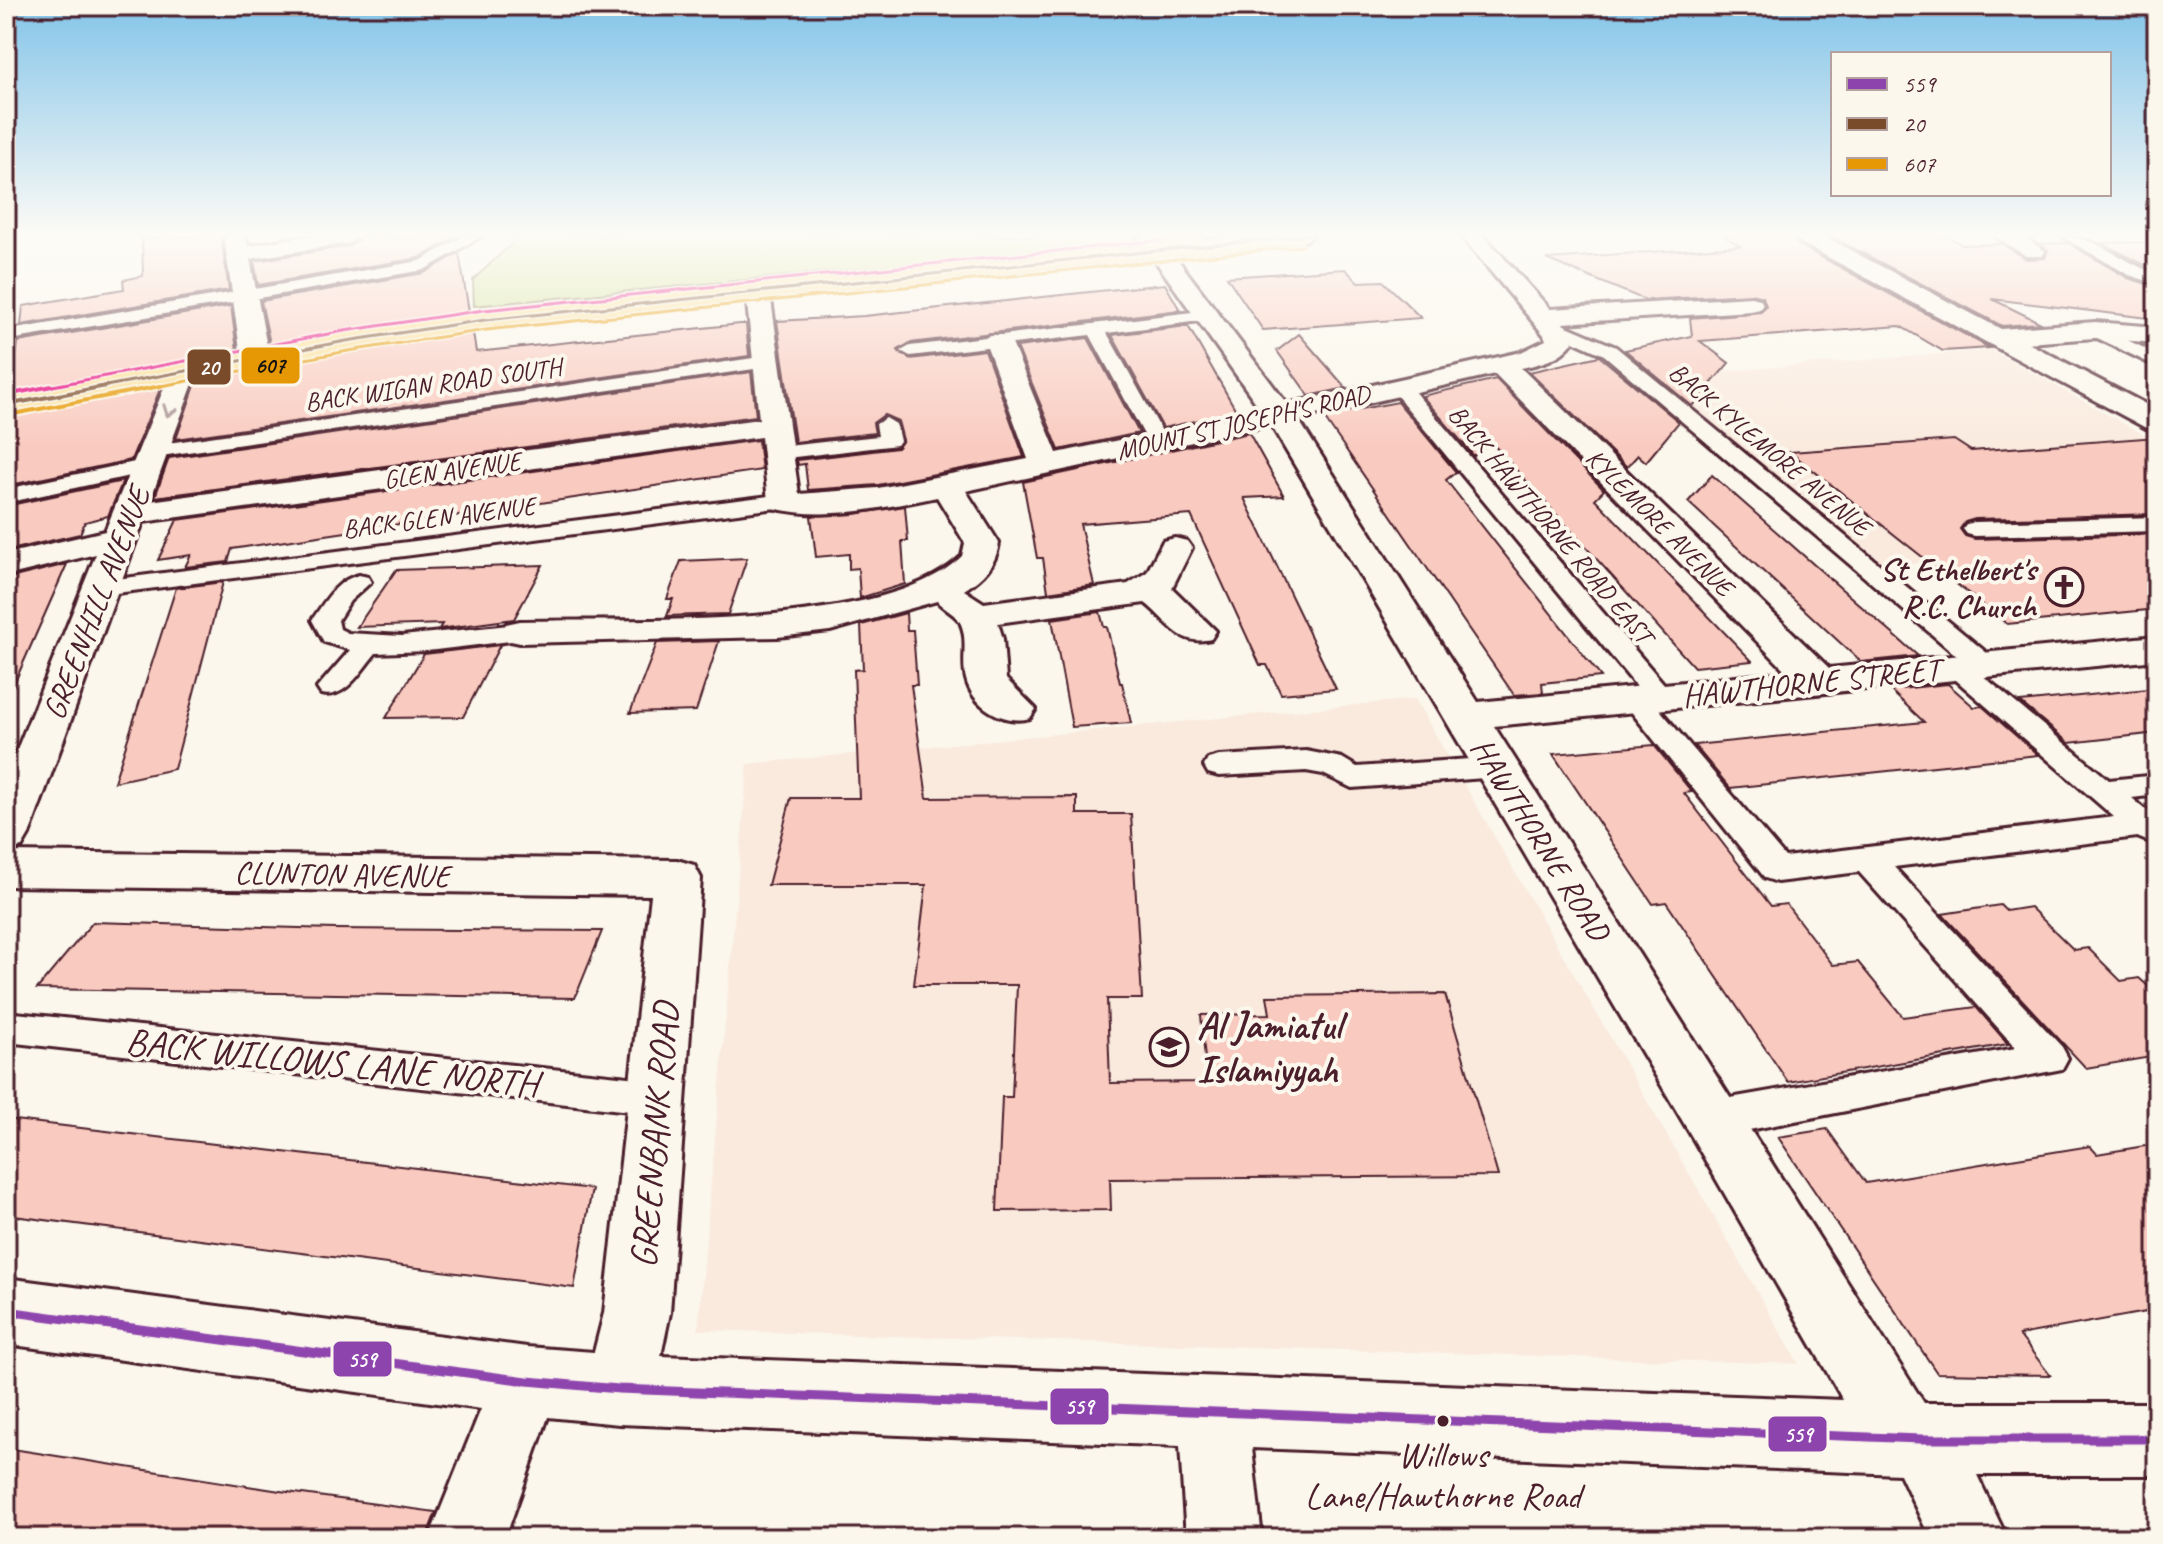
<svg xmlns="http://www.w3.org/2000/svg" width="2163" height="1544" font-family="Caveat,sans-serif">
  <style>
    .built { fill: #faeade }
    .green { fill: #d1e296; stroke: #8e8060; stroke-width: 2 }
    .building { fill: #f9cabf; stroke: #4a1f2b; stroke-width: 2 }
    .lines { fill: none; stroke-linecap: round; stroke-linejoin: round }
    .service-casing { stroke: #4a1f2b; stroke-width: 6 }
    .minor-casing { stroke: #4a1f2b; stroke-width: 6 }
    .primary-casing { stroke: #4a1f2b; stroke-width: 6 }
    .service { fill: #fbf7ec; fill-rule: evenodd }
    .minor { fill: #fbf7ec; fill-rule: evenodd }
    .primary { fill: #fbdf96; fill-rule: evenodd }
    .bus-1-casing { stroke: #fbf7ec; stroke-width: 15 }
    .bus-2-far1-casing { stroke: #fbf7ec; stroke-width: 6 }
    .bus-2-casing { stroke: #fbf7ec; stroke-width: 8 }
    .bus-3-far1-casing { stroke: #fbf7ec; stroke-width: 6 }
    .bus-3-casing { stroke: #fbf7ec; stroke-width: 8 }
    .bus-4-far1-casing { stroke: #fbf7ec; stroke-width: 6 }
    .bus-4-casing { stroke: #fbf7ec; stroke-width: 8 }
    .bus-1 { stroke: #8e44ad; stroke-width: 9 }
    .bus-2-far1 { stroke: #7a4b2a; stroke-width: 3 }
    .bus-2 { stroke: #7a4b2a; stroke-width: 4 }
    .bus-3-far1 { stroke: #e69804; stroke-width: 3 }
    .bus-3 { stroke: #e69804; stroke-width: 4 }
    .bus-4-far1 { stroke: #e5007d; stroke-width: 3 }
    .bus-4 { stroke: #e5007d; stroke-width: 4 }
    .oneway { stroke: #ab9695 }
    .bus-dot { fill: #4a1f2b; stroke: #fbf7ec; stroke-width: 3 }
    .labels { text-anchor: middle; stroke-width: 8; stroke-linejoin: round; paint-order: stroke }
    .far-street-label { font-size: 26px; fill: #4a1f2b; stroke: #fbf7ec }
    .poi-label { font-size: 32px; font-weight: bold; fill: #4a1f2b; stroke: #fbf7ec; text-anchor: end }
    .street-label { font-size: 32px; fill: #4a1f2b; stroke: #fbf7ec }
    .near-bus-label { font-size: 36px; fill: #4a1f2b; stroke: #fbf7ec }
    .near-poi-label { font-size: 38px; font-weight: bold; fill: #4a1f2b; stroke: #fbf7ec; text-anchor: start }
    .near-street-label { font-size: 38px; fill: #4a1f2b; stroke: #fbf7ec }
    .line-badge { stroke: #fbf7ec; stroke-width: 3 }
    .badge-label { font-size: 22px; text-anchor: middle; font-weight: bold; fill: #fff }
    .pale-badge-label { font-size: 22px; text-anchor: middle; font-weight: bold; fill: #111 }
  </style>
  <rect width="100%" height="100%" fill="#fbf7ec"/>
  <filter id="ink" filterUnits="userSpaceOnUse"><feTurbulence type="fractalNoise" baseFrequency=".0125" numOctaves="2"/><feDisplacementMap in="SourceGraphic" scale="16" xChannelSelector="R" yChannelSelector="G"/><feConvolveMatrix kernelMatrix="1 2 1 2 8 2 1 2 1" color-interpolation-filters="sRGB"/></filter>
  <g filter="url(#ink)">
    <g class="built">
      <path d="M1992,350L2157,442V552L2144,543L1881,567L1651,377Z"/>
      <path d="M1415,699L1799,1364L698,1330L748,764Z"/>
    </g>
    <g class="green">
      <path d="M520,236H1168L1124,241L1119,244L474,306L473,280Z"/>
      <path d="M2031,1528L2157,1529V1538H2037Z"/>
    </g>
    <g class="building">
      <path d="M163,236H221L229,290L21,325L23,306L124,289L123,280L143,276L142,239Z"/>
      <path d="M363,236L456,237L419,258L258,285L254,261L349,246Z"/>
      <path d="M1724,236H1792L1797,244L1990,348L1943,351L1900,326L1700,341L1729,363L1692,406L1625,350L1692,336L1690,318L1761,312L1766,306L1763,297L1751,294L1645,300L1546,259L1740,246Z"/>
      <path d="M1830,236H1948L1962,245L2002,244L2026,259L2045,258L2048,250L2040,244L2068,243L2128,278L2157,287V319L1992,299L2041,323L2002,326Z"/>
      <path d="M2157,242V271L2101,243Z"/>
      <path d="M459,253L469,311L270,344L261,301L424,273Z"/>
      <path d="M1345,269L1358,282L1383,281L1421,318L1263,330L1227,277Z"/>
      <path d="M1165,284L1180,310L910,343L898,350L910,359L985,350L1024,457L878,485L808,490L805,464L798,465L797,460L897,448L903,440L898,421L884,415L873,423L875,433L795,442L777,321L864,316Z"/>
      <path d="M231,306L237,350L11,392L18,342Z"/>
      <path d="M740,324H746L749,356L176,439L197,380L346,352L473,333L476,352Z"/>
      <path d="M1188,326L1237,412L1163,428L1112,335Z"/>
      <path d="M1299,334L1346,388L1309,396L1277,351Z"/>
      <path d="M1088,338L1139,433L1059,450L1017,347Z"/>
      <path d="M1599,356L1679,422L1646,462L1638,455L1627,467L1529,372Z"/>
      <path d="M751,372L756,416L155,497L169,458Z"/>
      <path d="M1496,379L1604,490L1595,499L1752,661L1694,667L1491,442L1474,456L1422,396Z"/>
      <path d="M161,387L131,460L6,486L8,417Z"/>
      <path d="M1398,402L1456,472L1446,480L1601,677L1542,683L1543,693L1514,695L1323,416Z"/>
      <path d="M1249,433L1284,496L1244,498L1336,689L1281,694L1267,665H1260L1191,515L1080,524L1094,585L1048,592L1043,558H1037L1023,482Z"/>
      <path d="M2157,437V514L1975,519L1965,522L1960,529L1965,536L1975,539L2157,534V609L2007,624L1790,452L1954,440L1971,451Z"/>
      <path d="M758,440L762,470L232,549L228,562L185,567L191,555L158,560L177,520Z"/>
      <path d="M1712,475L1870,614L1918,656L1861,662L1688,502Z"/>
      <path d="M123,481L108,516L85,522L80,534L6,551V506Z"/>
      <path d="M905,506L908,541H902L905,584L860,598L858,568L849,569V554L816,557L811,516L855,514Z"/>
      <path d="M747,558L728,614L667,616L673,599H667L681,561Z"/>
      <path d="M67,564L6,702V579Z"/>
      <path d="M543,565L514,619L439,629L442,624L357,627L396,570Z"/>
      <path d="M223,582L174,769L114,782L176,588Z"/>
      <path d="M1100,612L1104,627H1107L1120,683H1122L1131,723L1072,727L1052,619Z"/>
      <path d="M906,613L907,630H913L917,685H911L927,798L1077,797V814H1131L1142,999H1107L1110,1083L1207,1082L1201,1015L1270,1014L1267,996L1445,994L1498,1176L1110,1179L1111,1210L997,1211L1002,1097H1012L1017,985H914L926,885H768L791,798H859L854,670L863,669L861,625Z"/>
      <path d="M719,641L696,711L630,713L657,643Z"/>
      <path d="M500,645L463,717L386,718L424,654Z"/>
      <path d="M1948,684L1974,707L1982,706L2038,755L1730,788L1694,745L1924,722L1890,690Z"/>
      <path d="M2157,688V733L2069,743L2020,702Z"/>
      <path d="M1654,745L1692,792L1684,793L1771,906L1786,904L1833,965L1858,962L1903,1017L1976,1007L2008,1044L1788,1082L1666,902L1653,904L1553,754Z"/>
      <path d="M2000,905L2006,911L2030,907L2074,950L2088,948L2121,981L2139,978L2157,994V1056L2086,1068L1942,914Z"/>
      <path d="M93,922L335,929L602,931L575,998L37,989Z"/>
      <path d="M6,1119L592,1189L574,1288L6,1215Z"/>
      <path d="M1827,1129L1866,1183L2090,1146L2097,1154L2157,1144V1310L2019,1335L2050,1375L1937,1373L1778,1137Z"/>
      <path d="M6,1448L280,1491L436,1512L426,1538H6Z"/>
    </g>
    <g class="lines">
      <defs>
        <g id="service">
          <path d="M464,236H482L424,270L16,339L7,334L16,329L420,261Z"/>
          <path d="M1137,236H1153L1168,252L1165,255H1155Z"/>
          <path d="M2061,236C2096,236 2124,263 2157,274V284L2129,275Z"/>
          <path d="M1209,310L1215,311L1218,315L1215,319L1107,333L1168,442L1158,448L1148,442L1090,335L910,356L901,351L910,346Z"/>
          <path d="M1548,318L1616,347L1993,658L1996,664L1993,670H1976L2109,780L2157,775V795L2132,798L2157,819V842L2152,843L2137,837L1894,867L2062,1047L2068,1058L2062,1069L1713,1137L1699,1131L1693,1119L1699,1107L1713,1101L2016,1048L1859,872L1777,882L1765,878L1621,699L1625,693L1641,692L1393,391L1390,387L1393,383H1407L1670,691L1674,697L1670,703L1655,704L1785,857L2114,817L1941,667L1945,661H1963L1604,355L1542,327L1539,323L1542,319Z"/>
          <path d="M2095,325L2157,354V367L2089,334L2086,330Z"/>
          <path d="M767,356L774,358L776,362L774,366L154,457L143,451L154,445Z"/>
          <path d="M886,418L896,424L900,441L897,445L778,459L767,453L778,447L878,436L876,424Z"/>
          <path d="M149,459L160,465L157,470L6,503V489Z"/>
          <path d="M784,494L792,496L795,501L792,506L101,595L92,593L89,588L92,583L101,581Z"/>
          <path d="M2157,517V531L1975,536L1967,534L1963,529L1967,524L1975,522Z"/>
          <path d="M359,575L368,577L371,582L350,601L338,620L340,629L348,633L402,636L520,624L529,626L533,632L529,638L520,640L427,651L376,653C361,670 346,700 321,694L317,688L350,650L324,642L312,620C325,602 336,580 359,575Z"/>
          <path d="M1306,751L1342,758L1357,767L1498,757L1509,760L1513,767L1509,774L1498,777L1352,788L1323,774L1306,771L1219,776L1208,773L1204,766L1208,759L1219,756Z"/>
          <path d="M6,1012L657,1080L671,1085L677,1097L671,1109L657,1114L6,1042Z"/>
        </g>
        <g id="minor">
          <path d="M224,236H246L248,246L306,236H360L349,243L250,259L269,357L265,363H245L241,357Z"/>
          <path d="M1461,236H1484L1550,309L1751,297L1760,299L1763,304L1760,309L1751,311L1563,323L1573,342C1561,359 1540,364 1521,368L1829,668L2157,636V660L1494,726L1924,1403H2157V1475H1977L2007,1538H1930L1900,1474L1252,1448L1262,1538H1186L1180,1446L619,1424L548,1417L505,1538H429L481,1409L6,1344V1278L527,1347L594,1352L604,1313L651,895L6,886V852L677,860L694,865L701,878L670,1313L661,1356L1843,1400L1692,1137L1271,425L966,491L999,543C996,565 983,578 964,590L984,603L1128,584L1147,572L1163,541L1175,538L1187,541L1192,548L1172,588L1216,631L1211,639C1178,647 1168,620 1145,603L998,623L1003,639L1006,679L1036,709L1030,718C1004,725 973,707 966,679C961,661 969,640 960,622C956,614 943,609 937,601L830,631L778,637L520,643L506,640L501,632L506,624L520,621C628,618 884,632 962,556L965,543L937,497C883,508 826,521 772,508L768,501L761,437L143,522L29,835L22,847L6,851V777L96,554L6,576V554L105,531L174,364L184,362L194,364L198,370L150,501L759,419L746,293L749,288H767L770,293L799,494L878,488L1028,459L985,341L989,335H1007L1011,341L1057,453L1261,410L1149,252L1152,247H1168L1287,404L1521,352L1546,340L1544,335ZM1495,374L1787,672L1478,702L1298,419Z"/>
          <path d="M1795,236H1823L2001,329L2095,322L2157,327V343L2095,338L2028,343L2157,410V431L2146,428L1798,241Z"/>
          <path d="M1995,236H2023L2045,251L2042,256H2026Z"/>
        </g>
        <path id="primary" d="M1234,236H1313L1302,243L485,328L346,349L6,414V396L346,333L485,312Z"/>
      </defs>
      <use href="#service" class="service-casing"/>
      <use href="#minor" class="minor-casing"/>
      <use href="#primary" class="primary-casing"/>
      <use href="#service" class="service"/>
      <use href="#minor" class="minor"/>
      <use href="#primary" class="primary"/>
      <defs>
        <path id="bus-1" d="M6,1311L527,1381L619,1389L1921,1439H2157"/>
        <path id="bus-2-far1" d="M95,388L346,341L485,320L1300,236"/>
        <path id="bus-2" d="M6,405L106,386"/>
        <path id="bus-3-far1" d="M150,388L348,351L486,330L1303,246"/>
        <path id="bus-3" d="M8,415L161,386"/>
        <path id="bus-4-far1" d="M42,388L344,331L484,310L1202,236"/>
        <path id="bus-4" d="M6,395L52,386"/>
      </defs>
      <use href="#bus-1" class="bus-1-casing"/>
      <use href="#bus-2-far1" class="bus-2-far1-casing"/>
      <use href="#bus-2" class="bus-2-casing"/>
      <use href="#bus-3-far1" class="bus-3-far1-casing"/>
      <use href="#bus-3" class="bus-3-casing"/>
      <use href="#bus-4-far1" class="bus-4-far1-casing"/>
      <use href="#bus-4" class="bus-4-casing"/>
      <use href="#bus-1" class="bus-1"/>
      <use href="#bus-2-far1" class="bus-2-far1"/>
      <use href="#bus-2" class="bus-2"/>
      <use href="#bus-3-far1" class="bus-3-far1"/>
      <use href="#bus-3" class="bus-3"/>
      <use href="#bus-4-far1" class="bus-4-far1"/>
      <use href="#bus-4" class="bus-4"/>
    </g>
    <defs><path id="oneway-chevron" d="M-2-3.5L2.5 0L-2 3.5" fill="none" stroke-width="1.6" stroke-linecap="round" stroke-linejoin="round" transform="scale(2)"/></defs>
    <use class="oneway" href="#oneway-chevron" transform="translate(169 411) rotate(110)"/>
  </g>
  <linearGradient id="sky" x2="0" y2="1"><stop stop-color="#83c4e9"/><stop offset="0.52" stop-color="#fdfbf6"/><stop offset="1" stop-color="#fdfbf6" stop-opacity="0"/></linearGradient>
  <rect width="2163" height="452" fill="url(#sky)"/>
  <defs>
    <symbol id="church-ring" viewBox="-11 -11 22 22"><circle r="9.5" fill="#fbf7ec" stroke="#4a1f2b" stroke-width="1.5"/><path d="M-1.2-6h2.4v3.5h3.3v2.4h-3.3V6h-2.4V-.1h-3.3v-2.4h3.3Z" fill="#4a1f2b"/></symbol>
    <symbol id="school-ring" viewBox="-11 -11 22 22"><circle r="9.5" fill="#fbf7ec" stroke="#4a1f2b" stroke-width="1.5"/><path d="M0-5L7-2L0 1L-7-2ZM-4 1L0 2.5L4 1V4Q0 6-4 4Z" fill="#4a1f2b"/></symbol>
  </defs>
  <g fill-rule="evenodd">
    <use href="#church-ring" x="2042" y="565" width="44" height="44"/>
    <use href="#school-ring" x="1147" y="1025" width="44" height="44"/>
  </g>
  <circle class="bus-dot" cx="1443" cy="1421" r="7"/>
  <g class="labels">
    <g class="far-street-label">
      <text transform="translate(433 384) rotate(-8)" y="9">BACK WIGAN ROAD SOUTH</text>
      <text transform="translate(1243 422) rotate(-13)" y="9">MOUNT ST JOSEPH'S ROAD</text>
      <text transform="translate(1770 449) rotate(40)" y="9">BACK KYLEMORE AVENUE</text>
      <text transform="translate(452 470) rotate(-8)" y="9">GLEN AVENUE</text>
      <text transform="translate(439 517) rotate(-7)" y="9">BACK GLEN AVENUE</text>
      <text transform="translate(1660 522) rotate(45)" y="9">KYLEMORE AVENUE</text>
      <text transform="translate(1551 524) rotate(50)" y="9">BACK HAWTHORNE ROAD EAST</text>
    </g>
    <g class="poi-label">
      <text x="2036" y="580">St Ethelbert's<tspan x="2036" dy="37">R.C. Church</tspan></text>
    </g>
    <g class="street-label">
      <text transform="translate(96 603) rotate(-69)" y="11">GREENHILL AVENUE</text>
      <text transform="translate(1811 682) rotate(-6)" y="11">HAWTHORNE STREET</text>
      <text transform="translate(1541 839) rotate(58)" y="11">HAWTHORNE ROAD</text>
      <text transform="translate(342 874) rotate(1)" y="11">CLUNTON AVENUE</text>
    </g>
    <g class="near-bus-label">
      <text x="1443" y="1467">Willows<tspan x="1443" dy="41">Lane/Hawthorne Road</tspan></text>
    </g>
    <g class="near-poi-label">
      <text x="1197" y="1038">Al Jamiatul<tspan x="1197" dy="44">Islamiyyah</tspan></text>
    </g>
    <g class="near-street-label">
      <text transform="translate(332 1062) rotate(6)" y="13">BACK WILLOWS LANE NORTH</text>
      <text transform="translate(654 1135) rotate(-85)" y="13">GREENBANK ROAD</text>
    </g>
  </g>
  <g class="line-badge">
    <rect x="240" y="346" width="61" height="39" rx="8" fill="#e69804"/>
    <rect x="186" y="348" width="46" height="38" rx="8" fill="#7a4b2a"/>
    <rect x="332" y="1340" width="61" height="38" rx="8" fill="#8e44ad"/>
    <rect x="1049" y="1387" width="61" height="39" rx="8" fill="#8e44ad"/>
    <rect x="1767" y="1415" width="61" height="38" rx="8" fill="#8e44ad"/>
  </g>
  <g class="badge-label">
    <text x="209" y="375">20</text>
    <text x="362" y="1367">559</text>
    <text x="1079" y="1414">559</text>
    <text x="1798" y="1442">559</text>
  </g>
  <g class="pale-badge-label">
    <text x="270" y="373">607</text>
  </g>
  <rect width="2163" height="1544" fill="none" stroke="#fbf7ec" stroke-width="32"/>
  <rect x="16" y="16" width="2131" height="1512" fill="none" stroke="#4a1f2b" stroke-width="3" filter="url(#ink)"/>
  <rect x="1831" y="52" width="280" height="144" fill="#fbf7ec" stroke="#b4a19f" stroke-width="2"/>
  <rect x="1847" y="78" width="40" height="12" fill="#8e44ad" stroke="#b4a19f" stroke-width="2"/>
  <text x="1903" y="92" font-size="24" fill="#4a1f2b">559</text>
  <rect x="1847" y="118" width="40" height="12" fill="#7a4b2a" stroke="#b4a19f" stroke-width="2"/>
  <text x="1903" y="132" font-size="24" fill="#4a1f2b">20</text>
  <rect x="1847" y="158" width="40" height="12" fill="#e69804" stroke="#b4a19f" stroke-width="2"/>
  <text x="1903" y="172" font-size="24" fill="#4a1f2b">607</text>
</svg>
